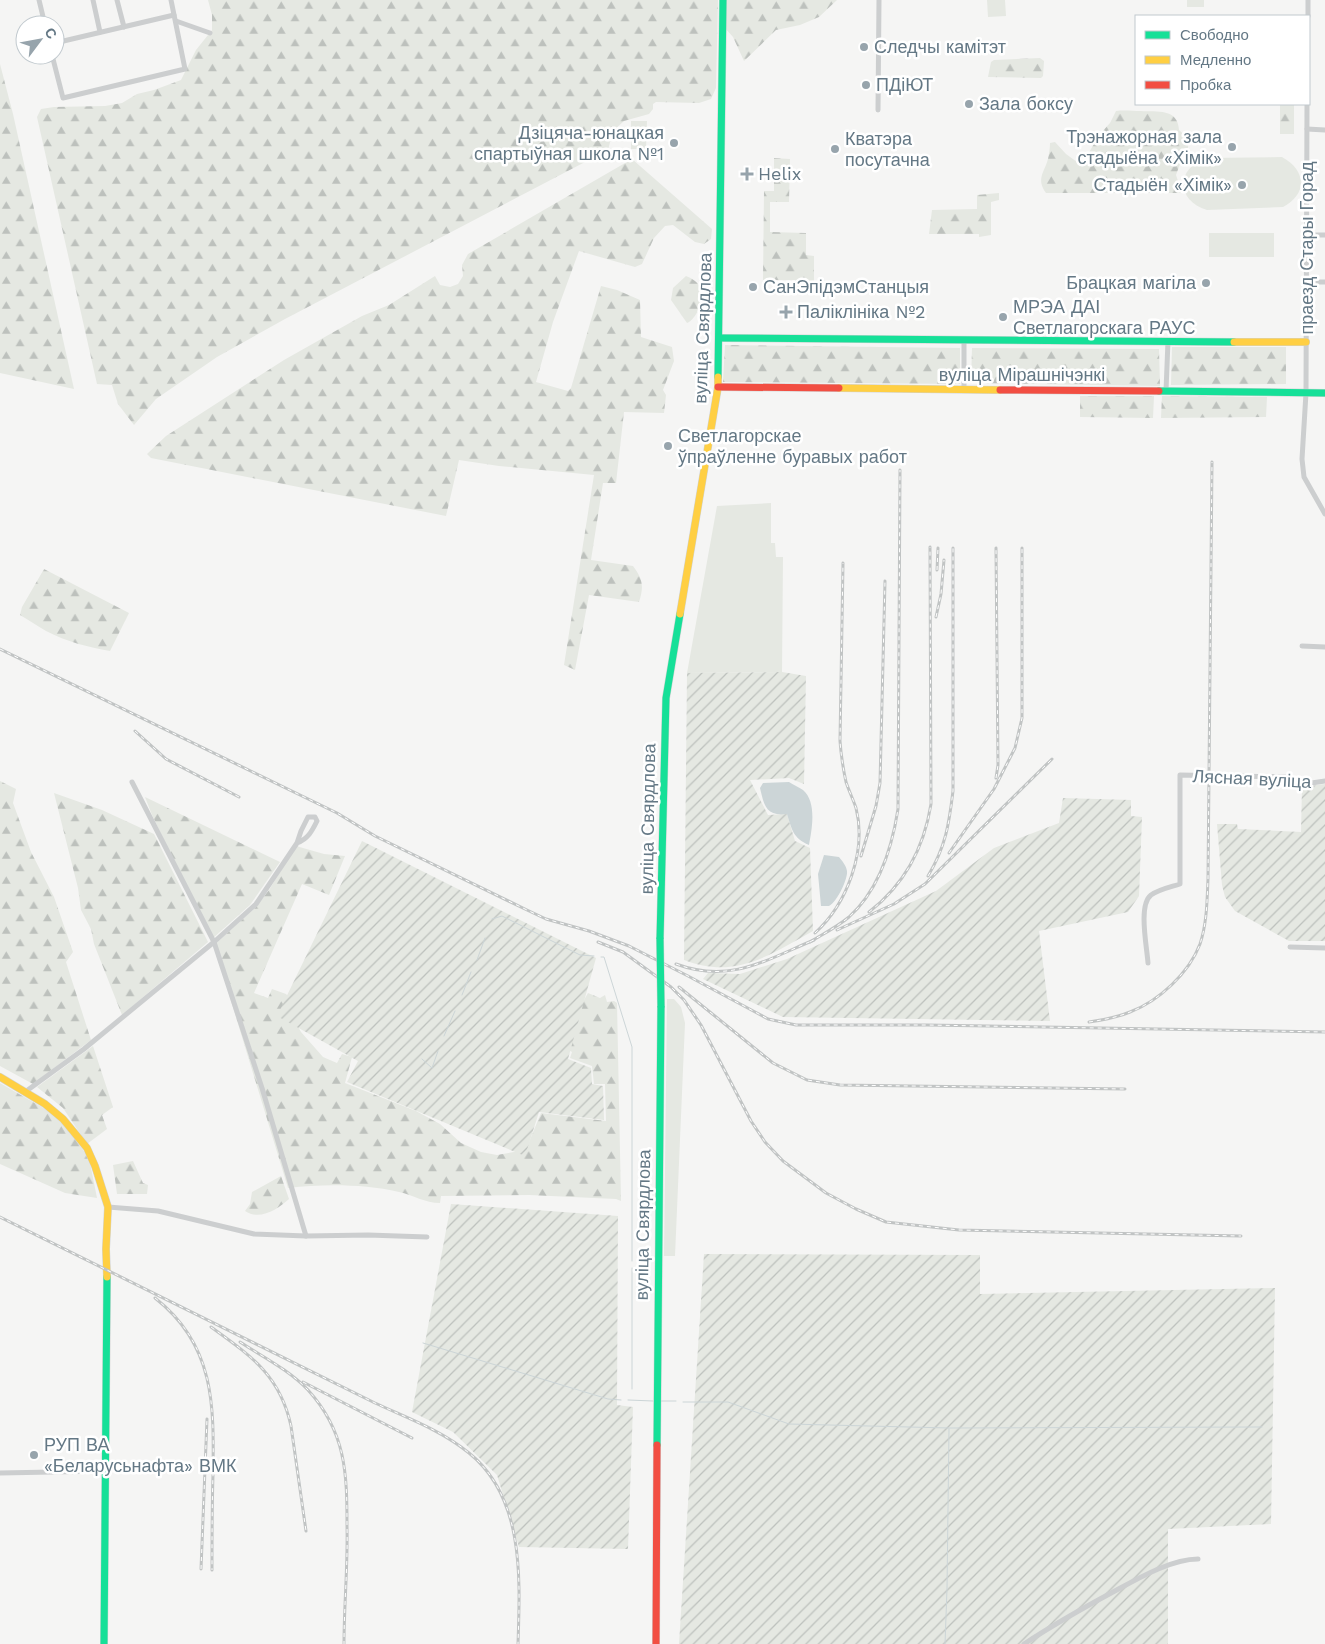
<svg xmlns="http://www.w3.org/2000/svg" width="1325" height="1644" font-family="'Work Sans',sans-serif">
  <style>
    .green { fill: #e5e8e2 }
    .forest { fill: url(#forest-firs) }
    .garden { fill: url(#garden-furrows) }
    .water { fill: #ccd5d7 }
    .lines { fill: none; stroke-linecap: round; stroke-linejoin: round }
    .stream { stroke: #ccd5d7; stroke-width: 1 }
    .fast-casing { stroke: #d1d3d3; stroke-width: 8 }
    .slow-casing { stroke: #d1d3d3; stroke-width: 8 }
    .jam-casing { stroke: #d1d3d3; stroke-width: 8 }
    .street { stroke: #cccecf; stroke-width: 5 }
    .fast { stroke: #16e098; stroke-width: 7 }
    .slow { stroke: #ffcf43; stroke-width: 7 }
    .jam { stroke: #f24e42; stroke-width: 7 }
    .rail-casing { stroke: #c1c4c4; stroke-width: 3 }
    .rail { stroke: #fff; stroke-width: 1; stroke-dasharray: 4; stroke-linecap: butt }
    .fast-bridge-casing { stroke: #d1d3d3; stroke-width: 8; stroke-linecap: butt }
    .fast-bridge { stroke: #16e098; stroke-width: 7 }
    .poi-dot { fill: #97a4ac; stroke: #fff; stroke-width: 2 }
    .labels { text-anchor: middle; stroke-width: 5; stroke-linejoin: round; paint-order: stroke }
    .poi-label { font-size: 18px; fill: #647885; stroke: #fff; text-anchor: start }
    .street-label { font-size: 18px; fill: #647885; stroke: #fff }
  </style>
  <defs>
    <pattern id="forest-firs" width="22" height="20" patternUnits="userSpaceOnUse" patternTransform="scale(1.25)"><rect width="22" height="20" fill="#e5e8e2"/><path d="M5 1l3.5 6h-7zM16 11l3.5 6h-7z" fill="#bdc1bd"/></pattern>
    <pattern id="garden-furrows" width="10" height="10" patternUnits="userSpaceOnUse" patternTransform="scale(1.25)"><rect width="10" height="10" fill="#e5e8e2"/><path d="M-1 1l2-2M0 10L10 0M9 11l2-2" fill="none" stroke="#bdc1bd"/></pattern>
  </defs>
  <rect width="100%" height="100%" fill="#f5f5f4"/>
  <g class="green">
    <path d="M987,0H1005L1006,16L988,17Z"/>
    <rect x="1187" y="0" width="17" height="7"/>
    <path d="M631,121H647L646,149H631Z"/>
    <path d="M1282,157C1306,170 1308,194 1283,207L1207,210C1176,201 1175,168 1207,158Z"/>
    <rect x="1209" y="233" width="65" height="24"/>
    <path d="M771,503V543H775L776,557H783L782,672L687,673L717,506Z"/>
    <path d="M667,999H674L681,1007L685,1023L675,1256H664Z"/>
  </g>
  <g class="forest">
    <path d="M208,0H718L716,88L711,99L699,103L656,102L653,104V109L649,114L624,121L613,131L608,150L285,319L217,357L156,399L134,425L118,404L112,385L97,384L37,117L41,109L54,107L105,106L122,103L137,94L154,90L181,80L196,50L212,30V15Z"/>
    <path d="M725,0H837L819,17L800,25L776,30L744,61L733,37L724,27Z"/>
    <path d="M1040,58L1044,61L1043,76L1041,78L988,77L991,62L994,60Z"/>
    <path d="M0,64L13,114L74,389L0,373Z"/>
    <rect x="1280" y="104" width="14" height="30"/>
    <path d="M1116,111C1124,110 1133,111 1141,111C1157,112 1178,108 1179,130C1186,136 1189,139 1188,148L1184,153L1176,175L1182,193H1046C1036,179 1044,173 1048,159C1049,154 1050,148 1050,143L1055,142L1066,154L1077,162L1085,159L1100,134L1110,123Z"/>
    <path d="M774,158L790,159L789,202H770V232L806,233V255L814,256V294L795,293V280H763L764,191H774Z"/>
    <path d="M632,159L712,229L711,239L704,244L695,242L673,225L665,226L654,238L642,264L635,267L579,251L553,322L536,382L568,391L571,388L601,286L617,290L640,300L641,337L672,347L674,361L663,390L666,395L664,413L624,412L616,483H603L591,560L633,566C643,579 644,587 639,602L589,595L575,670L564,665L594,475L499,466L459,460L446,516L151,458L147,454L166,436L284,360L362,316L389,305L435,276L440,285L450,287L458,284L463,276L462,265L468,254Z"/>
    <path d="M999,193V200L991,202V235L979,237V234H929L932,210L977,209V195Z"/>
    <path d="M686,276C692,278 699,283 701,289C706,297 696,320 687,323L671,300L673,288Z"/>
    <path d="M725,345L960,348V384L723,382Z"/>
    <path d="M1172,347H1286V384L1171,385Z"/>
    <path d="M972,348L1159,349L1160,386L971,383Z"/>
    <path d="M1080,396H1154L1153,418L1080,417Z"/>
    <path d="M1162,396L1267,397L1266,417L1161,418Z"/>
    <path d="M44,569L129,613L110,651C88,647 67,642 46,631C37,626 29,620 20,615L22,607Z"/>
    <path d="M0,781L16,789L13,803L31,852L54,897L73,952L66,962L91,1040L33,1084L0,1066Z"/>
    <path d="M54,793L102,810L154,834L208,942L122,1015L94,944L91,929L81,910L78,888Z"/>
    <path d="M145,797L280,862L250,905L212,939L152,815Z"/>
    <path d="M296,846L324,854L345,856L329,895L302,884L254,993L268,998L272,989L286,994L294,1003L292,1016L301,1032L323,1057L337,1063L342,1054L352,1057L345,1083L416,1111L440,1124L461,1143L481,1152L497,1155L520,1151L529,1142L541,1113L606,1121L605,1084H594L592,1066L570,1058L572,1052L565,1048L577,1012L588,993L600,998L605,995L607,1002L614,1001L617,1003L621,1201L616,1199L529,1195L441,1196L440,1203C425,1203 413,1195 399,1192C363,1184 324,1184 288,1188L214,945L255,908L269,890Z"/>
    <path d="M93,1046L113,1107L102,1115L107,1129L87,1144L63,1108L37,1087Z"/>
    <path d="M0,1083L59,1117L89,1158L97,1198L65,1193L0,1164Z"/>
    <path d="M133,1161L143,1183L148,1185L147,1194H117L113,1165Z"/>
    <path d="M281,1176L289,1199C278,1209 260,1221 245,1211L250,1204L252,1192Z"/>
  </g>
  <g class="garden">
    <path d="M782,672L806,676L804,784L789,778L750,780L768,815L787,814L795,841L810,848L813,931C770,955 735,980 684,960L687,673Z"/>
    <path d="M1325,784V941H1289L1235,911L1225,897L1222,885L1217,824H1237L1238,829L1301,832L1302,787Z"/>
    <path d="M1063,798L1131,800V816L1142,817L1139,896L1128,912L1039,931L1050,1021L783,1017L703,979L708,973L740,974L787,959L936,891L994,848L1059,823Z"/>
    <path d="M362,841L596,958L568,1059L591,1068L592,1084L603,1086L604,1120L539,1112L525,1156L347,1082L358,1061L277,1016Z"/>
    <path d="M451,1204L618,1216L617,1405L633,1407L628,1549L519,1547L497,1475L453,1432L412,1412Z"/>
    <path d="M704,1254L980,1255V1294L1275,1288L1271,1524L1168,1529V1644H679Z"/>
  </g>
  <g class="water">
    <path d="M789,782C793,785 799,787 803,790C817,802 812,829 809,845C793,838 792,830 787,814C766,817 764,805 760,788L763,783Z"/>
    <path d="M824,855L839,857C842,861 846,865 847,871C848,879 837,902 829,906C828,906 823,906 821,906L818,874Z"/>
  </g>
  <g class="lines">
    <g class="stream">
      <path d="M492,919L502,916L580,955L594,956"/>
      <path d="M601,957H604L632,1047V1261"/>
      <path d="M477,960L485,938"/>
      <path d="M462,995L471,972"/>
      <path d="M444,1036L455,1011"/>
      <path d="M422,1059L432,1068L438,1051"/>
      <path d="M423,1343L608,1399L621,1400"/>
      <path d="M632,1389V1268"/>
      <path d="M628,1400L653,1401"/>
      <path d="M661,1401H676"/>
      <path d="M683,1402H728L789,1424L949,1428L1262,1427"/>
      <path d="M945,1644L947,1589L949,1429"/>
    </g>
    <defs>
      <g id="fast">
        <path d="M720,338L1234,342"/>
        <path d="M718,377L723,0"/>
        <path d="M1159,391L1325,393"/>
        <path d="M660,939L666,698L680,614"/>
        <path d="M657,1445L661,1006"/>
        <path d="M104,1644L107,1277"/>
      </g>
      <g id="slow">
        <path d="M1234,342H1306"/>
        <path d="M839,388L1000,390"/>
        <path d="M680,614L718,387V377"/>
        <path d="M0,1077L45,1104L63,1119L87,1148L95,1166L108,1207L106,1249L107,1277"/>
      </g>
      <g id="jam">
        <path d="M718,387L839,388"/>
        <path d="M1000,390L1159,391"/>
        <path d="M656,1644L657,1445"/>
      </g>
    </defs>
    <use href="#fast" class="fast-casing"/>
    <use href="#slow" class="slow-casing"/>
    <use href="#jam" class="jam-casing"/>
    <g class="street">
      <path d="M39,0L45,25"/>
      <path d="M93,0L100,32"/>
      <path d="M117,0L124,27"/>
      <path d="M1308,16V0"/>
      <path d="M176,21L210,33"/>
      <path d="M55,43L174,15"/>
      <path d="M52,55L63,98L185,69L171,0"/>
      <path d="M1307,104L1306,393L1302,459L1304,477L1325,514"/>
      <path d="M878,110L879,0"/>
      <path d="M1307,129L1325,130"/>
      <path d="M1307,235H1325"/>
      <path d="M1306,282H1325"/>
      <path d="M964,390V341"/>
      <path d="M1166,391L1168,341"/>
      <path d="M1302,646L1325,647"/>
      <path d="M132,782L214,942L262,1088L306,1236"/>
      <path d="M1290,947L1325,948"/>
      <path d="M1148,963C1147,947 1138,905 1151,895C1160,889 1171,887 1180,884V775L1291,777L1305,784L1325,781"/>
      <path d="M25,1092L84,1049L214,942L256,904L297,843L301,831L308,817H315L317,821C312,831 308,839 297,843"/>
      <path d="M108,1207L158,1211L254,1234L306,1236L368,1235L427,1237"/>
      <path d="M0,1473L106,1471"/>
      <path d="M1024,1644C1053,1625 1083,1608 1113,1592C1137,1579 1171,1559 1198,1559"/>
    </g>
    <use href="#fast" class="fast"/>
    <use href="#slow" class="slow"/>
    <use href="#jam" class="jam"/>
    <defs>
      <g id="rail">
        <path d="M937,570L938,548"/>
        <path d="M936,617L941,594L944,560"/>
        <path d="M0,649L337,813L375,836L527,910L546,919L589,931L629,946L688,976L757,1013L768,1019L796,1025H927L1325,1032"/>
        <path d="M135,731L166,759L239,797"/>
        <path d="M996,778L998,765L996,548"/>
        <path d="M949,853L994,789L1015,748L1022,718V548"/>
        <path d="M861,856L876,806L880,783L885,581"/>
        <path d="M928,876C946,846 949,824 953,791V548"/>
        <path d="M869,912C904,885 924,848 931,804L930,547"/>
        <path d="M837,930L894,904L925,884L1052,759"/>
        <path d="M815,933C847,904 867,851 856,808C853,799 849,791 846,782C843,768 841,755 840,741L843,563"/>
        <path d="M598,942L623,952L671,987L684,1000L701,1025L751,1121L765,1142L783,1161L826,1193L856,1209L886,1222L959,1230L1241,1236"/>
        <path d="M810,942C823,934 837,927 849,917C879,890 892,848 898,809L900,470"/>
        <path d="M676,964C730,984 766,960 814,940"/>
        <path d="M679,987L773,1063L807,1080L840,1085L1125,1089"/>
        <path d="M1089,1022C1103,1020 1118,1017 1130,1012C1159,1001 1189,973 1200,944C1207,923 1207,901 1208,879L1212,462"/>
        <path d="M0,1217L375,1403C407,1418 441,1430 469,1453C525,1498 520,1580 518,1644"/>
        <path d="M155,1298C215,1345 214,1405 213,1475C212,1506 212,1538 212,1570"/>
        <path d="M211,1327C251,1356 280,1375 291,1426L306,1531"/>
        <path d="M240,1342C263,1357 289,1370 308,1390C346,1432 347,1473 347,1526C348,1565 344,1605 344,1644"/>
        <path d="M303,1382L412,1438"/>
        <path d="M201,1569L207,1419"/>
      </g>
    </defs>
    <use href="#rail" class="rail-casing"/>
    <use href="#rail" class="rail"/>
    <defs>
      <path id="fast-bridge" d="M660,939L661,1006"/>
    </defs>
    <use href="#fast-bridge" class="fast-bridge-casing"/>
    <use href="#fast-bridge" class="fast-bridge"/>
  </g>
  <g class="poi-dot">
    <circle cx="864" cy="47" r="5"/>
    <circle cx="866" cy="85" r="5"/>
    <circle cx="969" cy="104" r="5"/>
    <circle cx="674" cy="143" r="5"/>
    <circle cx="1232" cy="147" r="5"/>
    <circle cx="835" cy="149" r="5"/>
    <path d="M744.5 166.5h5v5h5v5h-5v5h-5v-5h-5v-5h5z"/>
    <circle cx="1242" cy="185" r="5"/>
    <circle cx="1206" cy="283" r="5"/>
    <circle cx="753" cy="287" r="5"/>
    <path d="M783.5 304.5h5v5h5v5h-5v5h-5v-5h-5v-5h5z"/>
    <circle cx="1003" cy="317" r="5"/>
    <circle cx="668" cy="446" r="5"/>
    <circle cx="34" cy="1455" r="5"/>
  </g>
  <g class="labels">
    <g class="poi-label">
      <text x="874" y="53">Следчы камітэт</text>
      <text x="876" y="91">ПДіЮТ</text>
      <text x="979" y="110">Зала боксу</text>
      <text x="664" y="139" text-anchor="end">Дзіцяча-юнацкая<tspan x="664" dy="21">спартыўная школа №1</tspan></text>
      <text x="1222" y="143" text-anchor="end">Трэнажорная зала<tspan x="1222" dy="21">стадыёна «Хімік»</tspan></text>
      <text x="845" y="145">Кватэра<tspan x="845" dy="21">посутачна</tspan></text>
      <text x="758" y="180">Helix</text>
      <text x="1232" y="191" text-anchor="end">Стадыён «Хімік»</text>
      <text x="1196" y="289" text-anchor="end">Брацкая магіла</text>
      <text x="763" y="293">СанЭпідэмСтанцыя</text>
      <text x="1013" y="313">МРЭА ДАІ<tspan x="1013" dy="21">Светлагорскага РАУС</tspan></text>
      <text x="797" y="318">Паліклініка №2</text>
      <text x="678" y="442">Светлагорскае<tspan x="678" dy="21">ўпраўленне буравых работ</tspan></text>
      <text x="44" y="1451">РУП ВА<tspan x="44" dy="21">«Беларусьнафта» ВМК</tspan></text>
    </g>
    <g class="street-label">
      <text transform="translate(1307 248) rotate(-90)" y="6">праезд Стары Горад</text>
      <text transform="translate(703 328) rotate(-88)" y="6">вуліца Свярдлова</text>
      <text x="1022" y="381">вуліца Мірашнічэнкі</text>
      <text transform="translate(1252 779) rotate(3)" y="6">Лясная вуліца</text>
      <text transform="translate(648 819) rotate(-89)" y="6">вуліца Свярдлова</text>
      <text transform="translate(643 1225) rotate(-89)" y="6">вуліца Свярдлова</text>
    </g>
  </g>
  <rect x="1135" y="15" width="175" height="90" fill="#ffffff" stroke="#c1c9ce"/>
  <rect x="1145" y="31" width="25" height="8" fill="#16e098" stroke="#c1c9ce"/>
  <text x="1180" y="40" font-size="15" fill="#647885">Свободно</text>
  <rect x="1145" y="56" width="25" height="8" fill="#ffcf43" stroke="#c1c9ce"/>
  <text x="1180" y="65" font-size="15" fill="#647885">Медленно</text>
  <rect x="1145" y="81" width="25" height="8" fill="#f24e42" stroke="#c1c9ce"/>
  <text x="1180" y="90" font-size="15" fill="#647885">Пробка</text>
  <g transform="translate(40 40) rotate(58)"><circle r="24" fill="#ffffff" stroke="#c1c9ce"/>
  <path d="M0-4L9 19L0 12L-9 19Z" fill="#97a4ac"/>
  <text y="-8" font-size="14" font-weight="bold" text-anchor="middle" fill="#647885">С</text>
  </g>
</svg>
